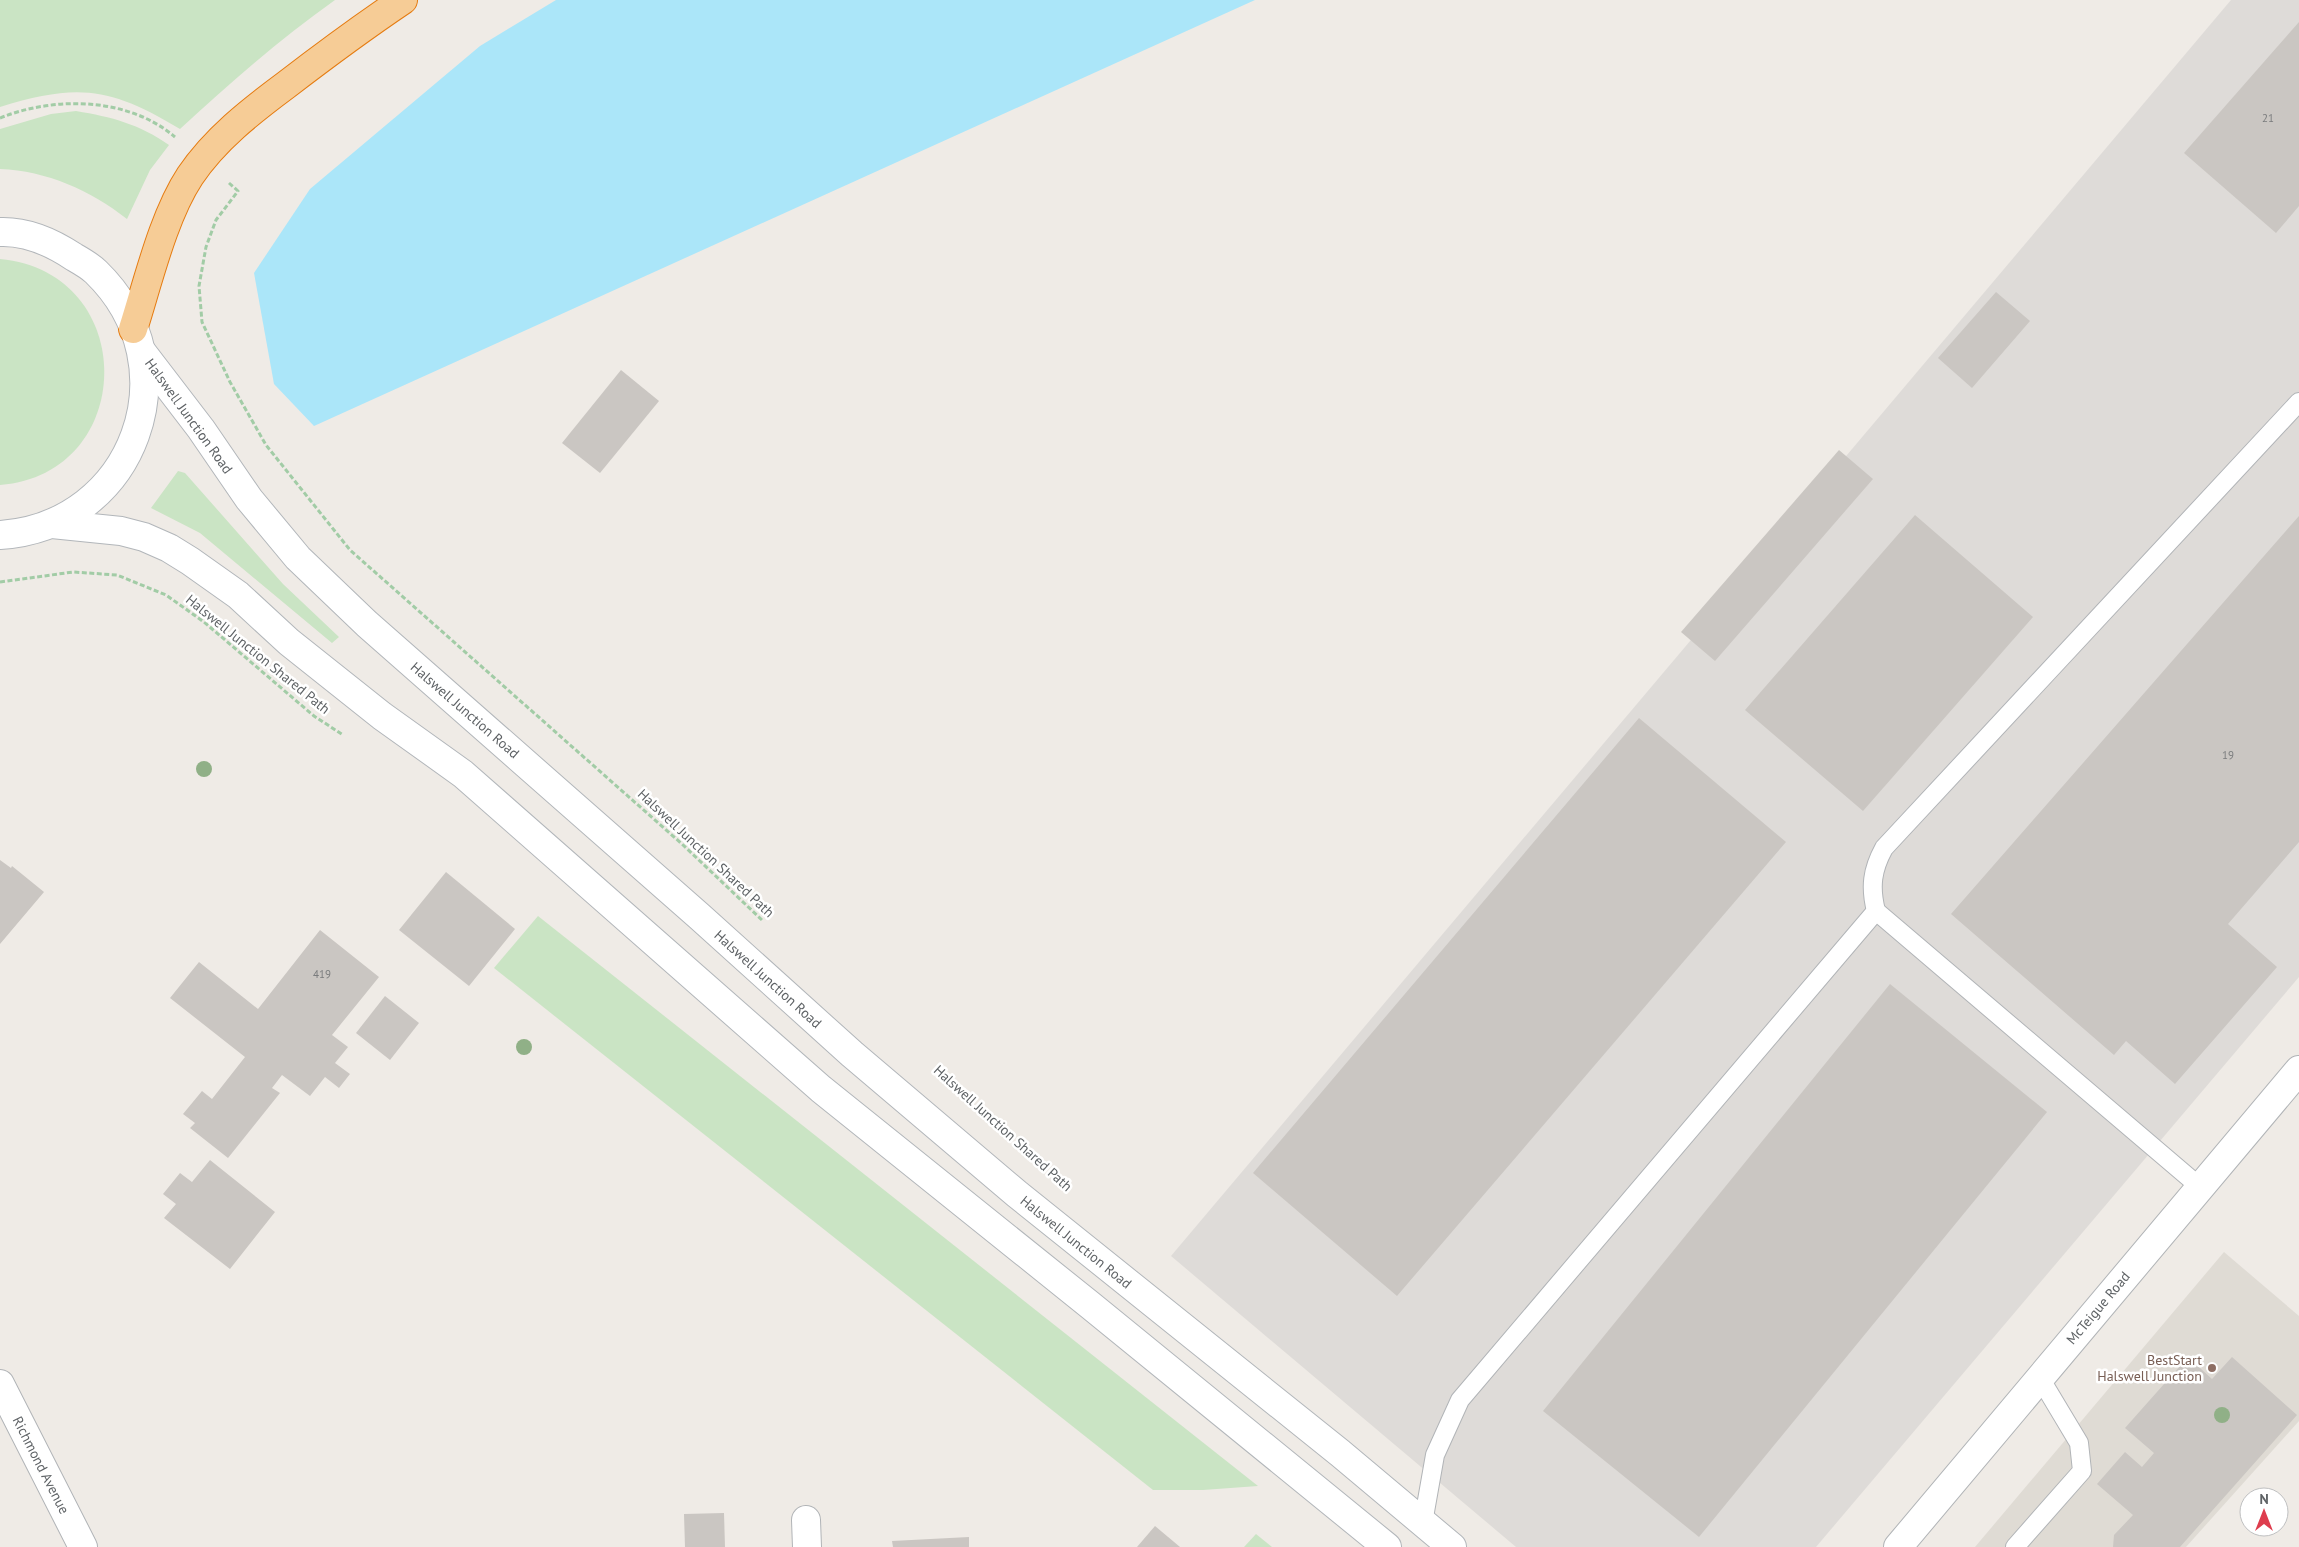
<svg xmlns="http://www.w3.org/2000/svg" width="2299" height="1547" font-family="'PT Sans',sans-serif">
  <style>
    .industrial { fill: #dedbd8 }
    .education { fill: #dfdbd4 }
    .green { fill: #cae4c4 }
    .water { fill: #abe6f9 }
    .building { fill: #cac6c2 }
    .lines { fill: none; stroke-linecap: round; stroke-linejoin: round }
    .service-casing { stroke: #b1b4b7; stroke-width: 20 }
    .minor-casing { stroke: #b1b4b7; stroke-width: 30 }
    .secondary-casing { stroke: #b2b6ba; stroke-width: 30 }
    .motorway-casing { stroke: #e57b10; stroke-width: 30 }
    .path { stroke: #a2cca6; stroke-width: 3; stroke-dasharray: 5 2.5; stroke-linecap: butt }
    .service { stroke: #fff; stroke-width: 18 }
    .minor { stroke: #fff; stroke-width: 28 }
    .secondary { stroke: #fff; stroke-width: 28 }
    .motorway { stroke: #f6cc96; stroke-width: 28 }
    .tree { fill: #90b087 }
    .education-dot { fill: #8d6e63; stroke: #fff; stroke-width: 2 }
    .labels { text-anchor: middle; stroke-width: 5; stroke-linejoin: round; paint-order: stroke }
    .number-label { font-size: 11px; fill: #797b7c }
    .street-label { font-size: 14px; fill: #5e6265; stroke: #fff }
    .education-label { font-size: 14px; fill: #785e54; stroke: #fff; text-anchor: end }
  </style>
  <rect width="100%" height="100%" fill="#efebe6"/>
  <path class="industrial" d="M2231,0H2299V977L1816,1547H1516L1171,1256Z"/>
  <path class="education" d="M2224,1252L2299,1316V1421L2186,1547H1975Z"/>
  <g class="green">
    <path d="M0,0H335C280,39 230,83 180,129C110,87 78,83 0,107Z"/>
    <path d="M76,111C112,117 139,124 169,145L150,170L127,219C90,190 47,171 0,169V129L51,114Z"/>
    <path d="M0,259C140,272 138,474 0,485Z"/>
    <path d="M178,471L185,473L283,584L339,637L332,643L200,533L151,508Z"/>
    <path d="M538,916L1258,1486L1203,1490H1153L494,968Z"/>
    <path d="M1256,1534L1272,1547H1244Z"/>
  </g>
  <path class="water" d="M556,0H1255L314,426L274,384L254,273L310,189L480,46Z"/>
  <g class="building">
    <path d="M2299,22V206L2276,233L2184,153Z"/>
    <path d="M1996,292L2030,321L1972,388L1938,358Z"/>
    <path d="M621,370L659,401L600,473L562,443Z"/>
    <path d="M1839,450L1873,479L1715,661L1681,632Z"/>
    <path d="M1915,515L2033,617L1863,811L1745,710Z"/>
    <path d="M2299,516V842L2228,924L2277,967L2175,1084L2126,1041L2114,1055L1951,914Z"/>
    <path d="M1639,718L1786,842L1397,1296L1253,1173Z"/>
    <path d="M0,860L11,868L12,866L44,892L0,944Z"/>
    <path d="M446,872L515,929L469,986L399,930Z"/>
    <path d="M320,930L379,977L332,1035L348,1047L335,1063L350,1074L339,1088L325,1077L310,1096L282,1075L272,1088L280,1093L228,1158L190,1128L195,1123L183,1114L202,1091L212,1099L245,1057L170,998L199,962L258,1009Z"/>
    <path d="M1890,984L2047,1112L1699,1537L1543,1411Z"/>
    <path d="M385,996L419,1023L390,1060L356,1033Z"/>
    <path d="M210,1160L275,1212L230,1269L164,1218L176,1204L163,1194L180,1173L192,1182Z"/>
    <path d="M2188,1357L2212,1379L2232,1357L2297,1415L2180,1547H2113L2114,1535L2133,1515L2097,1484L2125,1452L2142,1467L2154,1453L2125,1428Z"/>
    <path d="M724,1513L725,1547H685L684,1514Z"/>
    <path d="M1155,1526L1180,1547H1137Z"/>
    <path d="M969,1537V1547H893L892,1541Z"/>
  </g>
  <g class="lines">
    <defs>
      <g id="service">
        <path d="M1876,911C1870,887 1872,870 1884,848L2299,402"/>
        <path d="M1423,1523L1435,1455L1460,1400L1876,911L2200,1187"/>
        <path d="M2015,1547L2082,1471L2079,1443L2040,1378"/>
      </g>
      <g id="minor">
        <path d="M0,1384L83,1547"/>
        <path d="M806,1520L807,1547"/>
        <path d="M1898,1547L2299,1070"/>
      </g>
      <g id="secondary">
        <path d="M0,232C26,231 53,243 74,257C81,261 90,266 96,272C193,366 135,526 0,535"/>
        <path d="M142,352L201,429L249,499L298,558L367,624L699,916L852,1054L1017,1194L1340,1453L1452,1547"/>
        <path d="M52,524L121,531L144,537L169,548L190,561L238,595L289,642L382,716L463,774L821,1089L1090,1305L1387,1547"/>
      </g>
      <path id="motorway" d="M133,329C148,282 163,217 190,176C215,139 251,111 286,85C325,55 363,27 403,0"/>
    </defs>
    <use href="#service" class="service-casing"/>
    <use href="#minor" class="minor-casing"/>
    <use href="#secondary" class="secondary-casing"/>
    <use href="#motorway" class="motorway-casing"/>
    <g class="path">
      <path d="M0,118C55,96 128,97 175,137"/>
      <path d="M229,183L238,191L216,220L206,247L199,286L202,322L230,382L266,445L350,550L682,844L763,921"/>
      <path d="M0,582L73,572L117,575L166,595L204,622L314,716L343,735"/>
    </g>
    <use href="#service" class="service"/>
    <use href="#minor" class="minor"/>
    <use href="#secondary" class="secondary"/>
    <use href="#motorway" class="motorway"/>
  </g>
  <g class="tree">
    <circle cx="204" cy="769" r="8"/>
    <circle cx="524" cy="1047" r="8"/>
    <circle cx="2222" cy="1415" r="8"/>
  </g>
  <circle class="education-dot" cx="2212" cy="1368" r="5"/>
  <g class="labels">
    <g class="number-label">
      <text x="2268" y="122">21</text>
      <text x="2228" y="759">19</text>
      <text x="322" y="978">419</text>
    </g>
    <g class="street-label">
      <text transform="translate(189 416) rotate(54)" y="5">Halswell Junction Road</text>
      <text transform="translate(258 654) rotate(39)" y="5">Halswell Junction Shared Path</text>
      <text transform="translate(465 710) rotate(41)" y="5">Halswell Junction Road</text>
      <text transform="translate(706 853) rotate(43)" y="5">Halswell Junction Shared Path</text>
      <text transform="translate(768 979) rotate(42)" y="5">Halswell Junction Road</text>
      <text transform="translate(1003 1128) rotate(42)" y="5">Halswell Junction Shared Path</text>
      <text transform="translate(1076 1242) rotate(39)" y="5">Halswell Junction Road</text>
      <text transform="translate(2098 1308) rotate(-50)" y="5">McTeigue Road</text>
      <text transform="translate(41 1465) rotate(63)" y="5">Richmond Avenue</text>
    </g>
    <g class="education-label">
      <text x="2202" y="1365">BestStart<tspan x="2202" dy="16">Halswell Junction</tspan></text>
    </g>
  </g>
  <g transform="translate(2264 1512)"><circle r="24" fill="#ffffff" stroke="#bfc0c1"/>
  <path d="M0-4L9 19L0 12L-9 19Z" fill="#de3d4e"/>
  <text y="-8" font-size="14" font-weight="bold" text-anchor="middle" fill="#5e6265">N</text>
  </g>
</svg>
